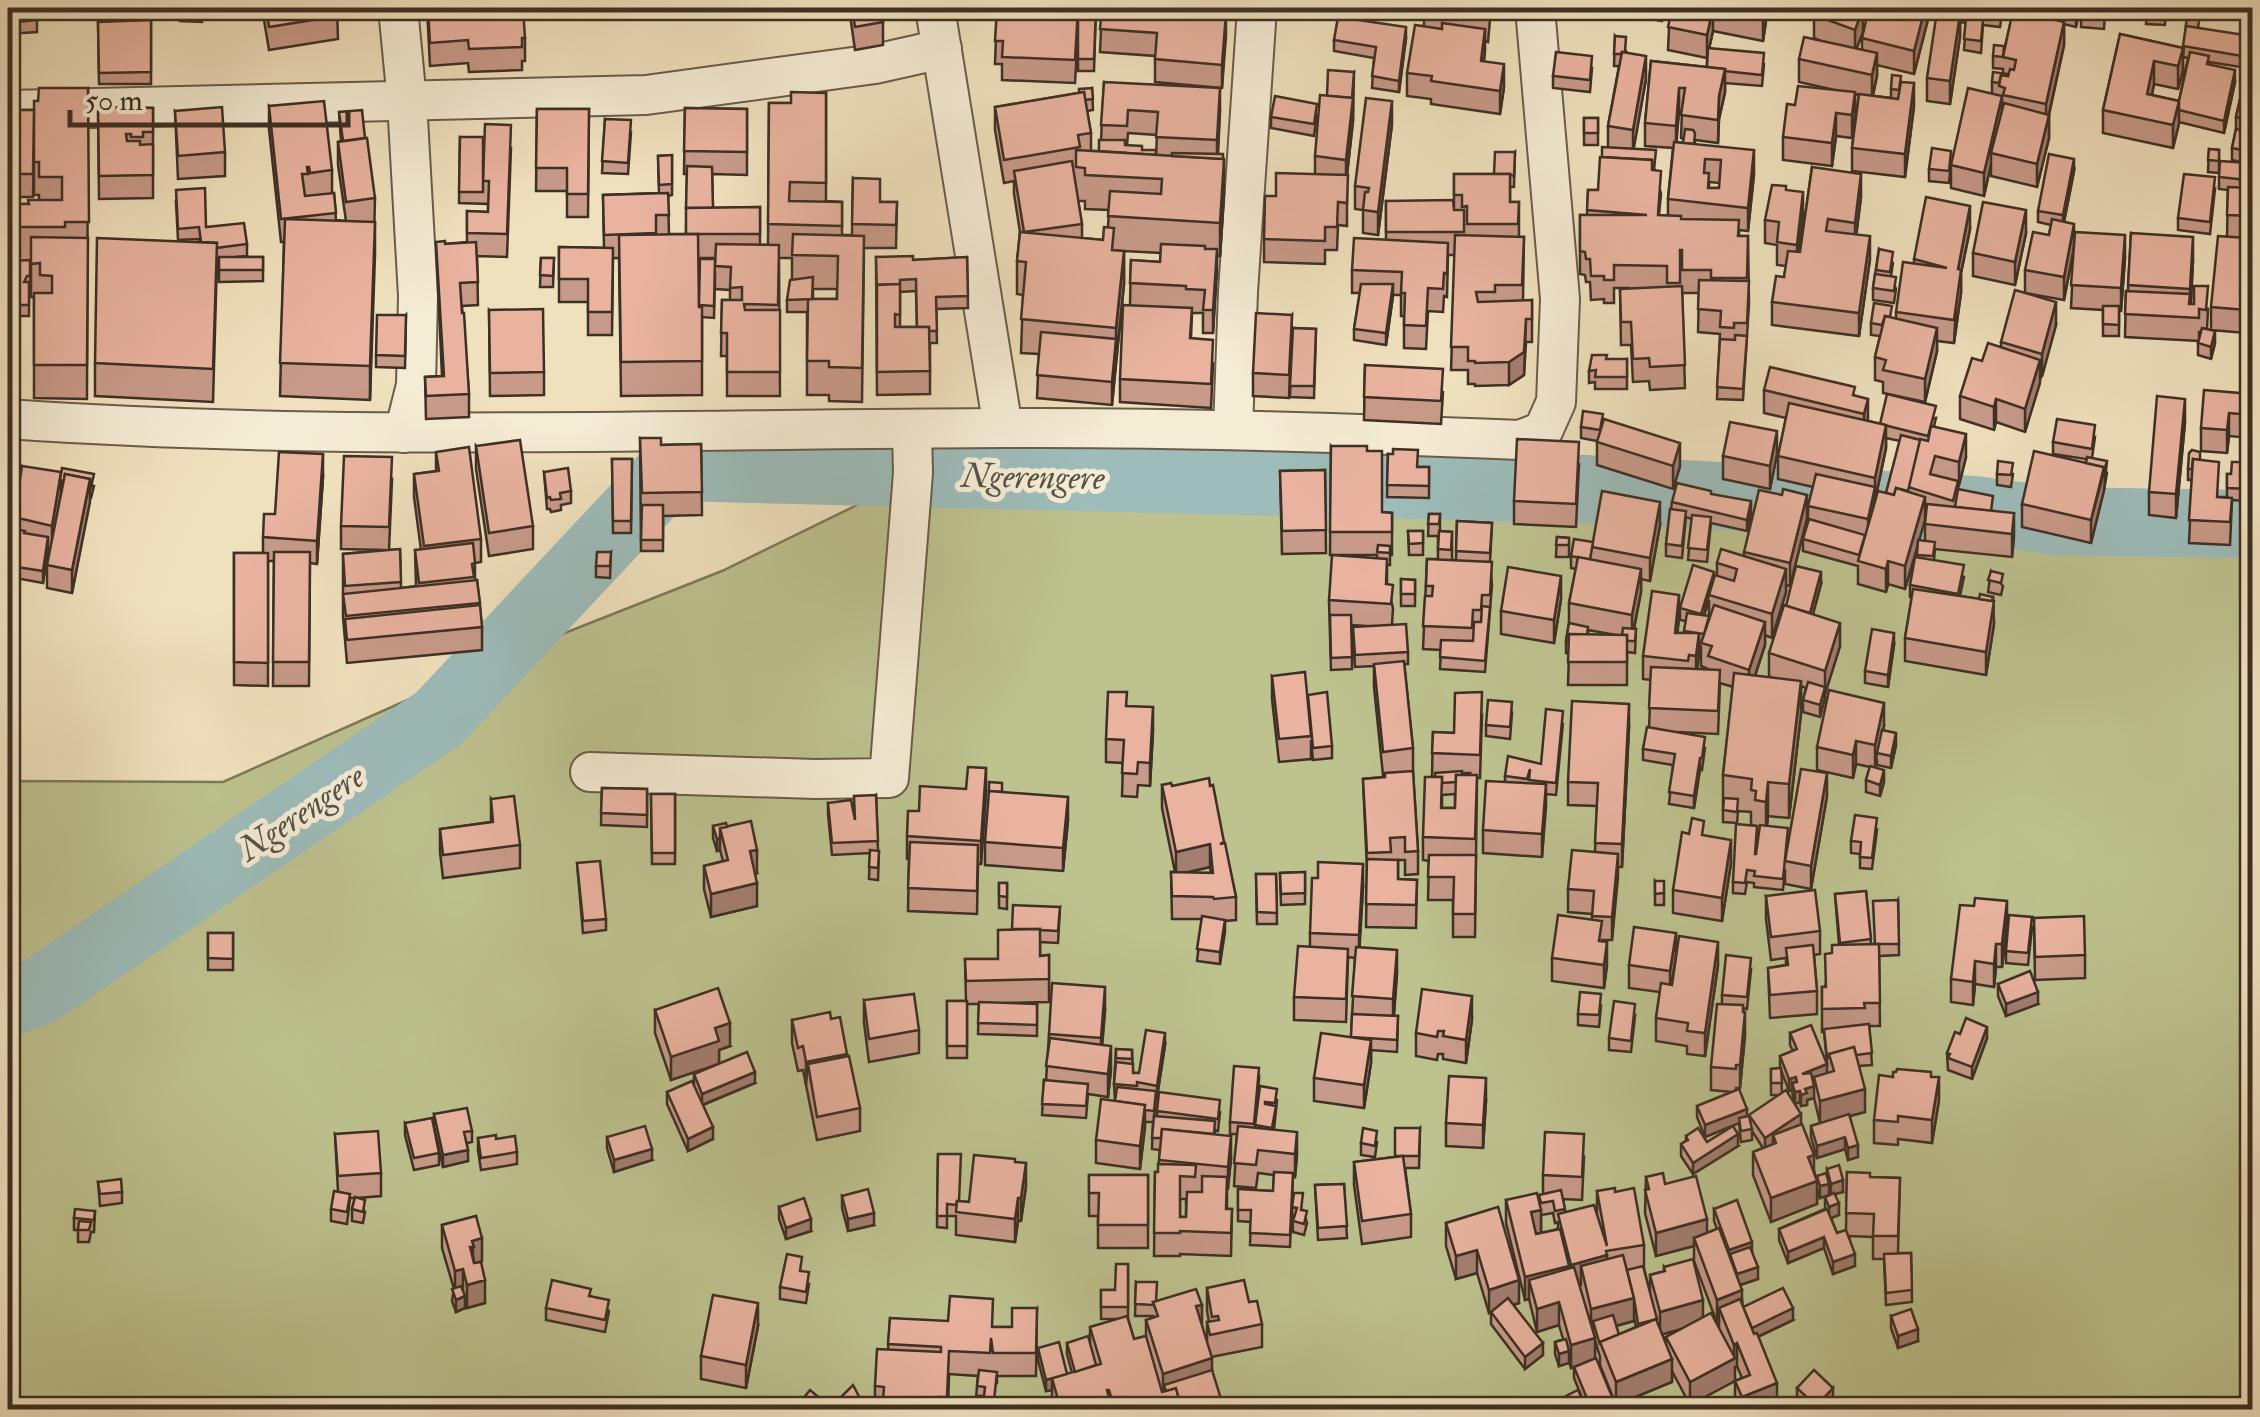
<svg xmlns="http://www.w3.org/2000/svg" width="2260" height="1417" font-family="'IM FELL Double Pica',serif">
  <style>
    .green { fill: #bdc28f; stroke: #7d795a; stroke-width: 2.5 }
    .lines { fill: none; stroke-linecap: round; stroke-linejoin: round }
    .river { stroke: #9dbcba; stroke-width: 68 }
    .minor-casing { stroke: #6a5c4a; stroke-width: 42 }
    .minor { stroke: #f5ecd5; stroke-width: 38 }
    .wall { fill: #c89a8a; stroke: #3d3024; stroke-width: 2.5; fill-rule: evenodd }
    .shaded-wall { fill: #a37d70; stroke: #3d3024; stroke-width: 2.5 }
    .building { fill: #e9b3a0; stroke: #3d3024; stroke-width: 2.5; fill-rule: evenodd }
    .labels { text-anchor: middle; stroke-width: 10; stroke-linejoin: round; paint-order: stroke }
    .water-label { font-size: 35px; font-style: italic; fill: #55534a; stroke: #f5ecd5 }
  </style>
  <rect width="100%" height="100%" fill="#f0e1be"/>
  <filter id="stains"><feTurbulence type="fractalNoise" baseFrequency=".002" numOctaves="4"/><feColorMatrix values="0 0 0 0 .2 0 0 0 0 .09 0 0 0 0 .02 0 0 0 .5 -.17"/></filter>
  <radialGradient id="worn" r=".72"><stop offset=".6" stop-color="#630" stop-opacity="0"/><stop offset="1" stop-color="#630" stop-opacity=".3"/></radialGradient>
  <path class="green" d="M1033,419L2252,502V1409L8,1410V781L223,782L504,657L722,571Z"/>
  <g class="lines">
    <path class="river" d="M8,1003L40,991L439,718L674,467L1612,490L1974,510L2056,521L2252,524"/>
    <defs>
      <g id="minor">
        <path d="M398,8L407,101L418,296L416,385L404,433"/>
        <path d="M935,8L1003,428"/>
        <path d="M8,110L646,95L875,64L942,49"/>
        <path d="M8,419C339,442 671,429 1003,428C1175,427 1347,433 1520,440L1543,431L1556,402L1560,299L1535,8"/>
        <path d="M1233,429L1238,292L1257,8"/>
        <path d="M590,772L815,779L889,778L913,473L912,429"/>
      </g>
    </defs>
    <use href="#minor" class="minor-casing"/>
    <use href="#minor" class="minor"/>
  </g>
  <g class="wall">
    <path d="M8,8L37,20V32L8,34Z"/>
    <path d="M60,8H89V16L60,17Z"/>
    <path d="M101,8H125L124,21L151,20V84H99L98,22H101Z"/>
    <path d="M180,8H202V22L180,21Z"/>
    <path d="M262,8H337L338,39L269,50Z"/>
    <path d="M427,8L525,38V61H522V70L469,72L468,63L430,66Z"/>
    <path d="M849,8H880L883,22V45L855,50Z"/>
    <path d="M997,8H1096L1094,71H1078V31L1075,83L1002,80V64H995Z"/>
    <path d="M1102,8H1234V16H1226L1222,88L1155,82V56L1100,52Z"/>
    <path d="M1415,8H1491L1488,42L1485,41L1484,61L1504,87L1500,114L1431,104V99L1407,96V73L1424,26V15L1415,13Z"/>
    <path d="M1585,8H1665L1662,21Z"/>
    <path d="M1670,8H1766V21L1763,41L1713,31L1709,48L1764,64L1762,86L1725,83V92L1719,119L1718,143L1695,140V144L1754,174L1748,231L1739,230V236H1748L1749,304L1743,400L1717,399L1720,334L1698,332L1699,293H1682L1685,388L1650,390L1649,381L1633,382L1631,345H1621L1620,289L1630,288H1614V303H1604V299L1591,300L1590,282H1586L1585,275L1580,274V215H1587L1588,190H1598L1602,157L1608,147V126L1619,66H1614L1615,36L1646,79L1633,149L1655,170L1661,194L1659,215L1668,216V199L1673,148L1645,146V123L1651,61L1707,67V58L1668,50ZM1679,111H1682L1681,138L1684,139L1683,143L1676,142ZM1709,182L1720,183L1719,188H1709Z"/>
    <path d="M1931,8L1914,74L1877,65V76L1873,96L1891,98V89L1901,82L1914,106L1905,177L1852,171V148L1859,95L1855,94V116L1852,138L1836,136L1832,166L1783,160V137L1795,105L1835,90L1799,82V59L1821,41L1814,38V15L1863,32L1856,49L1862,50V38Z"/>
    <path d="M1940,8H2003L2000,27L1983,25L1981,53L1964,50L1966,23L1960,22V37L1950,104L1927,101V78Z"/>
    <path d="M2014,8H2080L2076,27L2064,24V45L2049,115V138L2037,187L1991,176V164L1984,196L1951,188V165L1992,94V82L2003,73V69L1993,68V56L2004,51Z"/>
    <path d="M2081,8H2142L2141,16L2105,13L2104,29L2081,27Z"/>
    <path d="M2147,8H2166L2165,25L2146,24Z"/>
    <path d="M2201,8L2198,28L2251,48L2249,60H2252V239H2247V266L2252,240V288H2250L2246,333L2211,330V307L2227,236L2228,190L2219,189V177L2246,163L2232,160V148L2236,129V117L2247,68L2209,62V64L2235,82L2224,133L2179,122L2173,148L2103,133V110L2120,34L2183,48V71L2178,89L2154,84L2152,95L2179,101L2188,58L2183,57L2187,14Z"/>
    <path d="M1406,38L1399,92L1372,88L1374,58L1334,51V40Z"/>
    <path d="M1592,68L1590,92L1553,88V76Z"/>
    <path d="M1354,72L1353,121L1347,175V226L1338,225L1337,250H1325V264L1264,262V239L1276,196L1315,174V156L1327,96Z"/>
    <path d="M1104,82L1220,111L1218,154L1224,193L1220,256H1217L1213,333H1203V313H1192L1191,338L1213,363L1211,408L1120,402V379L1130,305L1131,260L1160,262L1161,253L1124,251V284L1112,405L1037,398L1039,354L1021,353L1023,295L1017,294V261L1020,232L1014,194V181L1004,183L995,130V107L1079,93L1092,88L1093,110L1087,111L1091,133V151H1099L1101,140ZM1128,133L1157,135L1156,155L1127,146ZM1078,201H1085V209L1109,210L1108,227L1103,240L1082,238V224Z"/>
    <path d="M88,88L87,399L34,398V297H31V261L30,288H29V316H8V268H11L15,261H8L9,204H28L39,200V195H34V133L33,197H8V110H34L38,101Z"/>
    <path d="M826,93V201L842,202V235H852L853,178L880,202H897L896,248H864L862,402L829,401V395H807V312H787V300L792,279V258H779L780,396H727V356H721L722,300H730V290L715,289V272L714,318L702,317V395L621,396L619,258H613L612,335H588V302H559V247L604,248L603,195L659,193L658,156L672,155V195L668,196L669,234H686L687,174H684L685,108L747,109V175L712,174L713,208L760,207V245H768L769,103H791ZM698,258H715L699,307ZM813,289H837V299H813Z"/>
    <path d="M269,106L332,170V193H334L336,220L346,221L338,165V142L341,141L339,112L375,198L370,400L280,396L284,242H281L269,129Z"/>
    <path d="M98,107L153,108V198L99,199Z"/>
    <path d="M537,109H589L588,217H567V191H536Z"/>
    <path d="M175,111L225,152V176L178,179Z"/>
    <path d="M1317,115L1314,136L1271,128V117Z"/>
    <rect x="1584" y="118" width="14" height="27"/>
    <path d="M605,119L631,132L628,174L602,173Z"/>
    <path d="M1392,124L1378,235L1363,233V210L1355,209V186Z"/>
    <path d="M460,137L511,148L507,257L477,256L478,305L462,306L469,394V417L426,419L425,377L442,376L436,242L445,244L467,242V211L488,212V204L459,203Z"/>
    <path d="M2209,149L2219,150V173L2208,172Z"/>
    <path d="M1515,152L1514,187H1510V202H1519V237H1524L1523,301L1532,300V342H1526L1524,375L1509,385L1475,386V384H1468V370H1451L1455,255H1448L1447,297L1444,296L1443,312L1428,311L1426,349L1404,348V316H1401V295H1393L1386,345L1354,340V329L1360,293H1352V270L1386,240V201L1454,207V174H1494Z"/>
    <path d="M1951,163L1949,183L1929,181V169Z"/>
    <path d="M1812,167L1861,197L1856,235L1870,259L1859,336L1772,325V302L1784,277L1786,266L1777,265V245L1765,243V220L1786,190L1803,215L1800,252Z"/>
    <path d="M2074,171L2064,222L2074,245L2125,258L2121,311H2119V336H2103V310L2071,308L2074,248L2064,300L2025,293V270L2049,235L2051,225L2038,222V211Z"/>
    <path d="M2215,189L2210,234L2178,230V218Z"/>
    <path d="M176,202L206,227L247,244V256L235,257H263V281L219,282V259H217L213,402L95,396V363L200,242L199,239L178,240Z"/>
    <path d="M1970,229L1961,273V293L1954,343L1937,341V351L1925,402L1883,393V382L1875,380V357L1880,336L1871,335V323L1896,318V312L1914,263V259Z"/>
    <path d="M2026,233L2015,285L1973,276V253Z"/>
    <path d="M2131,233L2193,260L2191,304L2208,309L2207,329L2215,343L2211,359L2198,355V343L2201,332H2199V341L2125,337L2126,291H2128Z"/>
    <path d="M1879,249L1893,263L1891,276L1896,289L1894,303L1873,300V288Z"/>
    <path d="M876,257L913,260L967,257L968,308L936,309L937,343H930V394L877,395ZM916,291L917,327H900V292Z"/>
    <path d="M541,258H554L553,287H540Z"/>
    <path d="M489,310L544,372V395L490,396Z"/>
    <path d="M406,315L405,368L376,367V355Z"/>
    <path d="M1292,315L1289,398L1253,396V373Z"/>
    <path d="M2056,325L2025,432L1996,422L1994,430L1960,419V396L1982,361L2001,347V342Z"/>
    <path d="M1293,328L1316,329L1314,398L1290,397Z"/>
    <path d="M1627,359V389H1595V382L1589,383V371Z"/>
    <path d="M1365,365L1443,392L1441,424L1364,420Z"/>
    <path d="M1764,390L1855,396L1868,421L1880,424L1936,418L1934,426L1966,457L1959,485L1958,484V493L1993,511L2014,536L2012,557L1935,549L1934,560L1964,577L1960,596L1979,599L1993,597L1994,624L1986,675L1905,661V638L1912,597H1910V585L1918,544L1905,589L1888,584L1886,592L1858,584V566L1803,551V539L1808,521V506L1813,487L1778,479V456L1786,418L1764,413ZM1886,438L1900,441L1886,493L1875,501L1886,448ZM1925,515V541H1919Z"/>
    <path d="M2252,394V438L2229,436L2227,453L2201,451V428Z"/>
    <path d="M2185,422L2176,518L2149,515V492Z"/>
    <path d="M1603,423L1680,466L1673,489L1597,465V441L1581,438V427Z"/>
    <path d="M2095,437L2092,458L2107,473L2104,490L2091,543L2022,527V504L2086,463V459L2053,454V442Z"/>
    <path d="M640,438L661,445L701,444L702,515L663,516V551H641Z"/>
    <path d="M476,446L533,526V549L489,556L476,469Z"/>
    <path d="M1331,446L1382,512L1392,513V555H1390V565H1387V584L1393,608L1392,624L1408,652V664H1404L1413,748V772L1418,851V874L1405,875V860H1398V879L1417,880L1416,928L1366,927L1367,869L1363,779L1385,777V774L1383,775L1374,687V666L1355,667L1353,627L1367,626L1352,625V669L1331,670L1329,600L1377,558V555H1330Z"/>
    <path d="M436,452L481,539V562L475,563V580H477L482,627V650L347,663L343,617V554L386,550L341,549V526L392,480L389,550L400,549L401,588L416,586L415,550H421L414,497V474L436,471Z"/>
    <path d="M1388,454L1418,467H1429V498L1387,497Z"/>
    <path d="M1777,454L1770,489L1723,479V456Z"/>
    <path d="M612,459H632L631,533H613Z"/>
    <path d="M2200,460L2218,497H2227V474H2250L2249,501L2232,500L2230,545L2189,543L2192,480H2188V469Z"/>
    <path d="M1579,465L1576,527L1514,524V501Z"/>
    <path d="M22,466L94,486L91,498H90L72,593L47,588V565L50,548H48L43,583L10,577V566L14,540V517Z"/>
    <path d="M1325,470L1326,553L1282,554L1280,471Z"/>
    <path d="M544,472L571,491V503L561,505V510L551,512L550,509H547Z"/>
    <path d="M1997,474H2013L2011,487L1997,485Z"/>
    <path d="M323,477L317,564L310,563L309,686H273L274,561H268V686L234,685V553H263V537L275,514Z"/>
    <path d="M1711,495L1751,513L1747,531L1711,523L1707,562L1688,560L1692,519L1686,517L1682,558L1666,556V544L1672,502Z"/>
    <path d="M2252,506V534L2245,533V521Z"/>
    <path d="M1429,514H1440V531L1452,532V560H1456L1457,521L1492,523L1490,562L1492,585L1485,672L1440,669L1441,650L1423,649L1427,559H1438V536H1428Z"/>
    <path d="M1807,518L1790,586L1786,585V592L1772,638L1765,635V645L1755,676L1773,678L1769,676V653L1786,606L1821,584L1813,614L1840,646L1825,694L1820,717L1803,712V700L1806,688L1801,686V714L1789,818L1768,816L1767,826L1788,840L1787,852L1827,796L1811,889L1785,884V869L1783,890L1754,887V883L1747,882L1745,894L1733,893V882L1755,826L1751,824V812L1738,811L1737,823L1723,822V775L1733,687L1720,683L1718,734L1678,732L1705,748L1702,770L1700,769L1694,808L1669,804L1673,765L1643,760V749L1649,728L1651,680L1643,679V656L1679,618L1677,633H1684L1686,621L1680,620V608L1714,579L1717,576V563L1744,557V552ZM1709,600V616H1704ZM1699,645L1701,646V666L1708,669H1697Z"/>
    <path d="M1660,525L1650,581L1641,579V592L1634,629H1636L1635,653L1627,652V685H1568L1569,654L1566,653V641L1569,623V603L1576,569L1571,568V556L1593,542ZM1588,630L1616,635H1588Z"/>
    <path d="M1408,531H1423V555H1409Z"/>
    <path d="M1557,537L1569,538V557H1556Z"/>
    <path d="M611,552L610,578L596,577V566Z"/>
    <path d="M1991,571L2003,586L2001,595L1988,592Z"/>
    <path d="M1401,579L1415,580V606H1401Z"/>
    <path d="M1561,599L1554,643L1501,634V611Z"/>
    <path d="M1894,645L1888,687L1865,683V671Z"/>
    <path d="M1272,676L1308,702L1332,746V758L1313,760L1311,740V759L1279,762L1272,699Z"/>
    <path d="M1127,706L1153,730L1150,786L1138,785L1137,797L1122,796L1123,763L1106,762V739Z"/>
    <path d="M1512,713L1510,739L1486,736V725Z"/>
    <path d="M1482,715L1480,778H1477L1475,937H1453V900H1428L1429,861L1423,860V837L1432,776L1433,732L1454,733ZM1455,794V808H1442V795Z"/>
    <path d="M1563,723L1556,795L1546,794L1542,857L1483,853V830L1505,782V776L1541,764Z"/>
    <path d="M1884,726L1883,730L1896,745L1891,768L1877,765V759L1875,767L1884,782L1880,796L1866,792V780L1870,767L1856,764L1853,778L1817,770V747Z"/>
    <path d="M1629,727L1622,867H1618L1612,940H1602L1607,965L1604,988L1552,981V958L1592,920V914L1568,912V889L1595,852L1597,806L1568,805V782Z"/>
    <path d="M1162,785L1172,786L1224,843L1236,897V920L1225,921L1220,964L1197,961L1202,919H1172L1171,872H1175L1162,808ZM1210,867L1211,873H1185Z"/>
    <path d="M602,788L647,789V827L601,825Z"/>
    <path d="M986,791L981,864H978L977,914L908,911L909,859H907V836L919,811Z"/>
    <path d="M1002,792L1068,820L1063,871L985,865V842Z"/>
    <path d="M651,794H675V864H652Z"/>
    <path d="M876,795L878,851H879L878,880L869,879L870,853L832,855L828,814V803L854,816Z"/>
    <path d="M491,799L520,845V868L443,878L440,852V829L491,822Z"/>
    <path d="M713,826L727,827L757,873H755L757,906L711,917L704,889V866L723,861L720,850L717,851L713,838Z"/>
    <path d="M1877,830L1872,869L1860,868V854L1851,853V841Z"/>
    <path d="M1704,836L1731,863L1722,921L1673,913V890Z"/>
    <path d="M577,863L606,919V930L583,933Z"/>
    <path d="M1305,872V904L1281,905L1280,873Z"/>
    <path d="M1256,874H1276L1277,924H1257Z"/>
    <path d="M1655,881L1664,893V905H1655Z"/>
    <path d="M999,883H1007V909L999,908Z"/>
    <path d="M1363,887L1359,947L1397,973L1394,1016H1398L1397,1052L1371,1050V1063L1364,1108L1314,1101V1078L1351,1037L1355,958L1348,957L1346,1022L1294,1020V997L1310,946V933Z"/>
    <path d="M1866,891L1871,944H1874L1898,900L1899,955L1879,956L1880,1026H1869L1872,1065L1859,1066L1865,1112L1850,1116L1858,1157L1848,1160L1845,1149L1817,1158L1811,1137V1126L1820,1123L1814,1098L1807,1100V1105L1801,1106L1800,1102L1795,1104L1817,1181V1176L1827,1177V1169L1843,1192L1835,1194L1839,1215L1831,1218L1837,1233L1846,1230L1847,1172L1870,1177L1900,1178L1898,1253H1911L1912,1302L1886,1305L1884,1259H1873V1237L1849,1236L1855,1266L1833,1274L1824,1248L1788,1263L1779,1240V1229L1825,1209V1197L1828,1195L1820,1198L1817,1188V1204L1771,1222L1753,1175V1152L1763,1148L1752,1131V1140L1741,1142L1739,1123L1705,1137L1697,1117V1106L1732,1092L1711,1090V1067L1722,1004V995L1751,970L1747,1009L1743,1008L1745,1035L1740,1088H1736V1091L1747,1117L1749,1116L1780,1095H1771V1069L1780,1068V1056L1793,1051L1790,1045V1033L1827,1063L1824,1032H1822V987H1825L1832,953L1839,945L1835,894ZM1781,1070L1789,1091L1792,1090L1794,1103L1782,1093Z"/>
    <path d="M1766,896L1820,931V954L1814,955L1817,991V1014L1770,1018L1768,968L1786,965V958L1771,960L1766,919Z"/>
    <path d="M1060,907L1058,943L1040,942V956L1049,955V1002L1007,1003L1037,1004V1036L978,1034L979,1004H967V1058H947V1001H966L965,959H998L1012,929Z"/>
    <path d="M2034,918L2085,955V978L2035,980Z"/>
    <path d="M2007,924L2002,967H1996L1994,987L1975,984L1973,1005L1951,1002V979Z"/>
    <path d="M2032,928L2028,965L2006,963V951Z"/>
    <rect x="208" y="933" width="25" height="37"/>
    <path d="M1676,956L1718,965L1705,1056L1687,1054V1046L1656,1041V1018L1660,992L1629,988V965Z"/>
    <path d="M1998,984L2038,1004L2006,1016L1998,996Z"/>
    <path d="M864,1000L919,1030V1053L869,1062L864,1023Z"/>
    <path d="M1601,1006L1599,1027L1578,1025V1014Z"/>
    <path d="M655,1010L730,1046L719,1050V1063L755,1083L703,1105L713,1139L688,1151L667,1104V1092L694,1085V1074L709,1067L671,1080L655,1033Z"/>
    <path d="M1105,1010L1102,1044L1111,1069L1108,1097L1088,1094L1086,1118L1042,1115L1044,1080L1046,1081L1049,1034Z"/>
    <path d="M1635,1016L1631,1052L1609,1050V1038Z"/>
    <path d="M831,1019L847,1056L860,1108V1131L817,1140L803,1070L798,1071L792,1043V1020Z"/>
    <path d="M1472,1019L1466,1063L1443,1059V1054H1438L1437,1060L1416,1056V1033Z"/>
    <path d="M1960,1034L1987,1038L1972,1079L1948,1070L1947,1053Z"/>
    <path d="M1165,1045L1157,1097H1156L1154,1116H1157V1111L1220,1112L1218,1131L1215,1130V1134L1231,1159L1227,1190V1209H1232L1231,1256L1180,1254V1256H1154L1155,1172H1158L1160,1150L1152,1149L1153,1122H1145L1140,1169L1096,1163V1140L1115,1101L1114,1084L1116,1049L1132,1050L1133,1073H1139ZM1180,1199H1186V1217H1180Z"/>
    <path d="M1893,1077H1931L1939,1100L1932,1143L1898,1139V1145L1874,1143V1120Z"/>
    <path d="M1259,1079L1255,1128L1260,1086L1277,1100L1274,1130L1297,1155L1295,1177L1293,1176L1290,1247L1250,1245L1251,1222L1238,1221V1189L1273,1191L1274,1175L1258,1173L1256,1188L1234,1186L1237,1134H1230V1122Z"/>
    <path d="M1486,1101L1483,1148L1446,1146V1123Z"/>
    <path d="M434,1114L472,1131V1142L467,1143L468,1161L443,1167L434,1126Z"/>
    <path d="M405,1123L439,1153V1165L414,1170L405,1135Z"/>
    <path d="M1420,1128L1419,1168H1405L1411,1214V1237L1362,1244L1354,1185V1162L1395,1157Z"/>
    <path d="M335,1134L381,1173V1196L357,1198L365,1212L363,1223L352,1221V1209L355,1198H350L347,1224L331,1221V1209L338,1192Z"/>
    <path d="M1686,1136L1707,1142L1738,1146L1693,1174L1681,1156V1144L1686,1141Z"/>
    <path d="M607,1137L652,1160L614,1172L607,1148Z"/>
    <path d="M478,1138L496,1139L517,1152V1164L481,1170L478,1150Z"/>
    <path d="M1377,1142L1375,1157L1361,1155V1143Z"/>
    <path d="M938,1154L959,1201L969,1202L1015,1162L1026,1186L1021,1221H1018L1015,1242L956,1235V1216H947V1228L937,1227Z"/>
    <path d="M1584,1157L1582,1200L1563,1199L1565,1212L1597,1214V1191L1615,1192L1644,1245V1268L1650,1295V1275L1664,1271V1267L1703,1317L1719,1328V1322L1717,1323L1694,1261V1246L1656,1256L1645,1213L1646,1177L1665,1184L1707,1233L1717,1229L1714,1221V1209L1752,1251L1758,1279L1740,1285L1743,1307L1793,1320L1758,1337L1777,1406L1767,1410H1737L1735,1404V1381L1742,1378L1737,1366L1690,1405L1672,1371V1382L1616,1405L1600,1365V1357L1595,1340V1358L1613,1410H1587L1574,1378V1367L1571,1368L1569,1362L1559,1366L1555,1354V1342L1563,1339L1559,1325L1537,1332L1529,1299L1525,1300L1506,1223V1200L1539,1199L1543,1194V1175ZM1553,1213L1555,1223L1558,1222V1229L1541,1233V1215ZM1634,1318L1636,1327L1619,1335L1616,1326L1634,1321ZM1681,1329L1666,1337V1344L1662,1334Z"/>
    <path d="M1089,1175H1148V1248H1098V1216H1089Z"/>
    <path d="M98,1182L122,1192V1203L100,1206Z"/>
    <path d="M1344,1184L1347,1238L1318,1240L1315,1185Z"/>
    <path d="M842,1196L874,1225L848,1231L842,1208Z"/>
    <path d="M779,1207L811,1231L786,1239L779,1219Z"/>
    <path d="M1292,1207L1303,1210L1307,1223L1304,1235L1293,1232Z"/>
    <path d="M1498,1207L1519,1303L1513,1305L1543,1355L1525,1369L1491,1324V1312L1489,1313L1477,1273L1456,1279L1446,1246V1223Z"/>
    <path d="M95,1211L94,1232H91L89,1242H78V1230H74V1218Z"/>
    <path d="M476,1216L485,1303L467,1308L465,1299V1308L456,1312L452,1301L454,1289L442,1248V1225Z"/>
    <path d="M1128,1264V1318L1134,1339L1146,1336V1320L1153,1318V1316H1135L1136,1282L1157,1301L1202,1326L1207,1344V1322H1209L1207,1311V1288L1249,1302L1262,1324V1347L1211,1357L1212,1370L1221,1410H1054L1052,1401V1390L1046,1391L1038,1360V1348L1067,1374L1072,1373L1067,1354V1343H1090V1327L1119,1319H1101V1290H1115Z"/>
    <path d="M809,1284L806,1303L780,1299V1287Z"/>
    <path d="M591,1296L609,1311L605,1332L546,1320V1308Z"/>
    <path d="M1037,1308L1036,1376H997V1383L975,1409L978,1376L949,1374L948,1410L875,1409V1386L888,1350L890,1318L993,1327H1012Z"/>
    <path d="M1891,1316L1918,1341L1898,1348L1891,1328Z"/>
    <path d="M758,1326L746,1388L701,1379V1356Z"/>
    <path d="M1797,1388L1833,1400L1823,1410H1807L1797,1400Z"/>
  </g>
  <g class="shaded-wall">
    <path d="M1713,8V31L1707,58V35Z"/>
    <path d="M1765,8H1766V21L1763,41V18Z"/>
    <path d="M1863,8V32L1855,53V30Z"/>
    <path d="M1925,8H1927V23L1914,74V51Z"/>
    <path d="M2076,8H2080L2076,27Z"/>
    <path d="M1226,13V36L1222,88V65Z"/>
    <path d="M1960,14V37L1950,104V81Z"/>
    <path d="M2064,22V45L2046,127V104Z"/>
    <path d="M1406,27V38L1399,92V81Z"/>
    <path d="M1485,29V52L1481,84V61Z"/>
    <path d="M2183,48V71L2178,89V66Z"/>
    <path d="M1877,53V76L1872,98V75Z"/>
    <path d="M1646,56V79L1633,153V130Z"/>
    <path d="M2154,61V84L2147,117V94Z"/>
    <path d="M1504,64V87L1500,114V91Z"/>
    <path d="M1725,69V92L1719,119L1718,143L1719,96Z"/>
    <path d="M2235,70V82L2224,133V121Z"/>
    <path d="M1914,83V106L1905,177V154Z"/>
    <path d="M1220,88V111L1217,163V140Z"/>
    <path d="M1679,88V111L1676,149V126Z"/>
    <path d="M1855,92V116L1852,138V115Z"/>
    <path d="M2002,96V119L1991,153V164L1984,196V173Z"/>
    <path d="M1353,98V121L1346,183V160Z"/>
    <path d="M1392,101V124L1378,235V212Z"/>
    <path d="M2179,101V124L2173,148V125Z"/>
    <path d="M1836,113V136L1832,166V143Z"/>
    <path d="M2049,115V138L2037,187V164Z"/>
    <path d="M1754,150V174L1748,231V208Z"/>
    <path d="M1224,159V193L1220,256V223Z"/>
    <path d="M2074,159V171L2063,227V215Z"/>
    <path d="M1861,174V197L1855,246V223Z"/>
    <path d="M1803,192V215L1797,268V245Z"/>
    <path d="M1970,206V229L1961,273V293L1954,343L1958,269Z"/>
    <path d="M2026,210V233L2015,285V262Z"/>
    <path d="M375,222V255L370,400V366Z"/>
    <path d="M2074,224V247L2064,300V277Z"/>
    <path d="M2125,235V258L2121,311V288Z"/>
    <path d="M1870,236V259L1859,336V313Z"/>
    <path d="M2193,237V260L2190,312V289Z"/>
    <path d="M1217,249V272L1213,333V310Z"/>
    <path d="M1124,251V284L1116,362V328Z"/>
    <path d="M2250,266V289L2246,333V310Z"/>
    <path d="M1393,284V296L1386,345V333Z"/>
    <path d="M2056,302V325L2042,377V354Z"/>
    <path d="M1526,319L1524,375L1509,385V362Z"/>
    <path d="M1937,328V351L1925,402V379Z"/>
    <path d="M2215,331V343L2211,359V347Z"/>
    <path d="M1116,339V362L1112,405V382Z"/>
    <path d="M2040,360V383L2025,432V409Z"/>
    <path d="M1868,399V422L1864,437V414Z"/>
    <path d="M1996,399V422L1994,430V407Z"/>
    <path d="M2185,399V422L2176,518V494Z"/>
    <path d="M2229,413V436L2227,453V430Z"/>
    <path d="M1886,425V448L1875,500L1868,542V519L1875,488V478Z"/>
    <path d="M1777,431V454L1770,489V466Z"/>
    <path d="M1966,434V457L1959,485V462Z"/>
    <path d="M1680,443V466L1673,489V466Z"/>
    <path d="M323,454V477L317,564V541Z"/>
    <path d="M2107,461L2104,490L2091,543V520Z"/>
    <path d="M61,472V495L52,549V526Z"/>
    <path d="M90,479V502L72,593V570Z"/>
    <path d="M1807,495V518L1790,586V563Z"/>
    <path d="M1925,497V520L1905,589V566Z"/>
    <path d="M1751,501V513L1747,531V520Z"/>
    <path d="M1660,502V525L1650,581V558Z"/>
    <path d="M2014,513V536L2012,557V534Z"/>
    <path d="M48,537V549L43,583V571Z"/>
    <path d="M1888,561V584L1886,592V569Z"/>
    <path d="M1641,569V592L1632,638V615Z"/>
    <path d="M1786,569V592L1772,638V614Z"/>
    <path d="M1714,572V584L1709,595L1701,626V614Z"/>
    <path d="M1821,572V584L1810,625V614Z"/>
    <path d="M1561,576V599L1554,643V620Z"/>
    <path d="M1679,595V618L1675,656V633Z"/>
    <path d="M1993,597L1994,624L1986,675V652Z"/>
    <path d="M1765,622V645L1749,693V670Z"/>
    <path d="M1840,623V646L1825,694V671Z"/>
    <path d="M1699,633V656L1696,679V656Z"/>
    <path d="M1894,633V645L1888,687V675Z"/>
    <path d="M1801,681V714L1789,818V784Z"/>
    <path d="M1825,687V698L1820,717V705Z"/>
    <path d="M1884,703V726L1878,753H1877L1875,768V745Z"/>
    <path d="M1629,704V727L1622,867V844Z"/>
    <path d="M1153,707V730L1150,786V763Z"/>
    <path d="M1896,733V745L1891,768V756Z"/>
    <path d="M1856,741V764L1853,778V755Z"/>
    <path d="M1700,758V769L1694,808V796Z"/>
    <path d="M986,768V791L981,864V841Z"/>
    <path d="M1884,770V782L1880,796V785Z"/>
    <path d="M1827,773V796L1811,889V866Z"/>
    <path d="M1768,782V816L1766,835V802Z"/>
    <path d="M1546,784V807L1542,857V834Z"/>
    <path d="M1068,797V820L1063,871V848Z"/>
    <path d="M720,838V850L717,851V839Z"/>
    <path d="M1731,840V863L1722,921V898Z"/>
    <path d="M1210,844V867L1176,875V852Z"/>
    <path d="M757,850V873L750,874V851Z"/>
    <path d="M1618,854V877L1612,940V917Z"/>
    <path d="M1363,864V887L1359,958V935Z"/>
    <path d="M757,883V906L711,917V894Z"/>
    <path d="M2007,901V924L2002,967V944Z"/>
    <path d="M1225,920V932L1220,964V952Z"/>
    <path d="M1676,933V956L1670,994V971Z"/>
    <path d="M1607,942V965L1604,988V965Z"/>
    <path d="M1718,942V965L1705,1056V1033Z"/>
    <path d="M1996,944V967L1994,987V964Z"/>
    <path d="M1397,950V973L1393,1022V999Z"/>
    <path d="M1975,961V984L1973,1005V982Z"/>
    <path d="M1105,987V1010L1101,1061V1038Z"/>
    <path d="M2038,992V1004L2006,1016V1004Z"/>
    <path d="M1472,996V1019L1466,1063V1040Z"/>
    <path d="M1745,1012V1035L1740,1088V1065Z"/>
    <path d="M730,1023V1046L719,1050V1064L671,1080V1057L715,1028Z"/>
    <path d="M1987,1027V1038L1972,1079V1067Z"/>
    <path d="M1165,1033V1045L1157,1097V1086Z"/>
    <path d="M1371,1040V1063L1364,1108V1085Z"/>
    <path d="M1111,1046V1069L1108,1097V1074Z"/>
    <path d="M847,1054V1077L808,1064L806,1085V1062Z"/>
    <path d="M1827,1064V1076L1814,1077V1081L1802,1086V1074Z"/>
    <path d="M755,1072V1083L702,1105V1094Z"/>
    <path d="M1796,1077V1088L1792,1083V1090L1789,1091V1079Z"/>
    <path d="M1939,1077V1100L1932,1143V1120Z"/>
    <path d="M1486,1078V1101L1483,1148V1125Z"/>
    <path d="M1814,1086V1098L1807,1100V1105L1801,1106V1095L1805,1089Z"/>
    <path d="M1865,1089V1112L1820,1124V1101Z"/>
    <path d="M1800,1091V1102L1795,1104V1092Z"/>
    <path d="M1145,1105V1128L1140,1169V1146Z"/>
    <path d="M1747,1109V1120L1705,1137V1125Z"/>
    <path d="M1801,1114V1125L1773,1135V1144L1765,1150V1138Z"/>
    <path d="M713,1127V1139L688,1151V1139Z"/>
    <path d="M1297,1132V1155L1295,1177V1154Z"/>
    <path d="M1738,1134V1146L1693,1174V1163Z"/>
    <path d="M1231,1136V1159L1228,1190V1167Z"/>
    <path d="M1845,1137V1149L1817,1158V1146Z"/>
    <path d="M1858,1145V1157L1848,1160V1148Z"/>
    <path d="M652,1149V1160L614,1172V1160Z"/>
    <path d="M468,1150V1161L443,1167V1155Z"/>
    <path d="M1814,1155V1178L1808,1157Z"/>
    <path d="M1026,1163V1186L1021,1221V1198Z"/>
    <path d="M1843,1180V1192L1831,1195V1184Z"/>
    <path d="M1817,1181V1204L1771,1222V1198Z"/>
    <path d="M1829,1184V1195L1820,1198V1186Z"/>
    <path d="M1018,1198V1221L1015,1242V1219Z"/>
    <path d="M1839,1203V1215L1829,1219V1207Z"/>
    <path d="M1541,1210V1233L1531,1235V1212Z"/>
    <path d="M874,1213V1225L848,1231V1219Z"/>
    <path d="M811,1219V1231L786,1239V1228Z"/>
    <path d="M1707,1219V1242L1694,1238V1246L1656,1256V1233Z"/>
    <path d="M1824,1237V1248L1788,1263V1252Z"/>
    <path d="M482,1238V1261L474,1264L472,1241Z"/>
    <path d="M1752,1242V1253L1729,1262V1250Z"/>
    <path d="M1477,1250V1273L1456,1279V1256Z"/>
    <path d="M1855,1254V1266L1833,1274V1262Z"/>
    <path d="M1607,1255V1278L1581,1266V1285L1571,1288V1265Z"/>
    <path d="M1569,1266V1289L1529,1280V1299L1525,1300V1277Z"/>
    <path d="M1758,1267V1279L1737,1286V1274Z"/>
    <path d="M463,1269V1292L455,1294V1271Z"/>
    <path d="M485,1280V1303L467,1308V1285Z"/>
    <path d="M1519,1280V1303L1489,1313V1290Z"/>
    <path d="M1742,1290V1310L1719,1308V1322L1717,1323V1300Z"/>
    <path d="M465,1296V1308L456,1312V1300Z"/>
    <path d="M1634,1298V1321L1596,1331L1593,1321V1332H1591V1309Z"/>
    <path d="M1703,1300V1323L1660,1335V1312Z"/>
    <path d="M1559,1302V1325L1537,1332V1309Z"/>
    <path d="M758,1303V1326L746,1388V1365Z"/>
    <path d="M1202,1305V1328L1196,1306Z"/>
    <path d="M1793,1308V1320L1751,1340V1328Z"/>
    <path d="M1918,1329V1341L1898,1348V1336Z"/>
    <path d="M1595,1338V1361L1571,1368V1345Z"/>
    <path d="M1543,1343V1355L1525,1369V1357Z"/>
    <path d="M1737,1343V1366L1735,1367V1381L1690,1405V1382L1734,1359V1345Z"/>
    <path d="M1569,1351V1363L1559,1366V1354Z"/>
    <path d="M1212,1358V1381L1164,1385L1163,1397V1374Z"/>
    <path d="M1672,1359V1382L1616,1405V1382Z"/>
    <path d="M1052,1378V1390L1046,1391V1380Z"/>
    <path d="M1777,1383V1406L1767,1410H1742V1397Z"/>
    <path d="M1833,1388V1400L1823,1410H1816V1406Z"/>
    <path d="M1221,1399V1410H1188Z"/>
    <path d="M1613,1399V1410H1591V1408Z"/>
  </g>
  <g class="building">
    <path d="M8,8H35L37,20L8,23Z"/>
    <path d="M266,8H337L338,16L269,27Z"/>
    <path d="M428,8H523L525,38H522V47L469,49L468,40L430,43Z"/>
    <path d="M852,8H880L883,22L855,27Z"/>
    <path d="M997,8H1078L1075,60L1002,57L1003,41H995Z"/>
    <path d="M1060,8H1096L1094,59H1078V8Z"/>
    <path d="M1102,8H1161L1226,13L1222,65L1155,59L1157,33L1100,29Z"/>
    <path d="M1425,8H1490L1488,19L1424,9Z"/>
    <path d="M1672,8H1765L1763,18L1713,8L1707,35L1668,27Z"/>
    <path d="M1817,8H1863L1855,30L1814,15Z"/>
    <path d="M1869,8H1925L1914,51L1862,38Z"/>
    <path d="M2147,8H2165V13L2146,12Z"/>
    <path d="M2188,8H2200L2198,17L2187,14Z"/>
    <path d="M2013,10L2064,22L2046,104L2003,95L2005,88L1999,86L2001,75L2008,76L2010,69L2014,70L2016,60L2003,57Z"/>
    <path d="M1937,11L1960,14L1950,81L1927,78Z"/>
    <path d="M1338,17L1406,27L1399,81L1372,76L1376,47L1334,40Z"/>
    <path d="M1966,18L1983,20L1981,41L1964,39Z"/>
    <path d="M151,20V72L99,73L98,22Z"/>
    <path d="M1442,23L1485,29L1481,61L1504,64L1500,91L1431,81L1432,76L1407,73L1415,25L1442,29Z"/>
    <path d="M2186,26L2251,36L2248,57L2183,46Z"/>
    <path d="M2120,34L2183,48L2178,66L2154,61L2147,94L2179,101L2173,125L2103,110Z"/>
    <path d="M1615,36L1626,37L1625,52H1622L1621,54H1614Z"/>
    <path d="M1804,37L1877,53L1872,75L1799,59Z"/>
    <path d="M1994,45L2004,46L2003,57L1993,56Z"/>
    <path d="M1708,48L1764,53L1762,75L1724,71L1725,69L1707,67Z"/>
    <path d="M1556,52L1592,56L1590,80L1553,76Z"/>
    <path d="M1622,52L1646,56L1633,130L1608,126Z"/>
    <path d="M2190,52L2209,56L2207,64L2235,70L2224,121L2179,110V101Z"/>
    <path d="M2249,59L2252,60V120L2236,117Z"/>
    <path d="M1651,61L1725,69L1719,96L1718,120L1681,115L1685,88H1679L1676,126L1645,123Z"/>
    <path d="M1328,70L1354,72L1352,98L1327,96Z"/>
    <path d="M1993,72L2008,74V76L2001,75L1999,83L1992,82Z"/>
    <path d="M1892,75L1901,76L1899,90L1891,89Z"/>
    <path d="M1104,82L1220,88L1217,140L1156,137L1158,112L1128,110L1127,126L1101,125Z"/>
    <path d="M1901,82L1914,83L1905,154L1852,148L1859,94L1898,99Z"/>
    <path d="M1798,86L1855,92L1852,115L1836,113L1832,143L1783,137L1787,104L1795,105Z"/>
    <path d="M39,88H88L89,222H65V227H8L9,204H29L28,200H62V177H39V162H34V101H38Z"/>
    <path d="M1092,88L1093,99L1085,100L1084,92L1079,93V89Z"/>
    <path d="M1968,88L2002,96L1984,173L1951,165Z"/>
    <path d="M791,92L826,93V183L790,182L789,201L842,202V226L768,224L769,103H791Z"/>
    <path d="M1084,92L1091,133L1078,135L1080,147L1004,160L995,107Z"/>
    <path d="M1320,95L1353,98L1346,160L1315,156Z"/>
    <path d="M1275,96L1317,104L1314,124L1271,117Z"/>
    <path d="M1366,98L1392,101L1378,212L1363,210L1365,192H1368L1369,188L1355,186Z"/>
    <path d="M324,101L332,170L310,173L309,167H307L308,174H302L305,196L334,193L336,213L281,219L269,106Z"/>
    <path d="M2004,103L2049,115L2037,164L1991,153Z"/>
    <path d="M98,107L153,108V132H143V137H131V134H126L127,141H140V145L153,144V175L99,176Z"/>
    <path d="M222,107L225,152L178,156L175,111Z"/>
    <path d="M685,108L747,109V152L684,151Z"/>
    <path d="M537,109H589L588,194H567V168H536Z"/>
    <path d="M8,110H34L33,174H8Z"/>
    <path d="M362,110L365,138L343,141L339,112Z"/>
    <rect x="1584" y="118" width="14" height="15"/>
    <path d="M605,119L631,120L628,163L602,161Z"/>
    <path d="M485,124L511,125L507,234L467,233V211L488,212L489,181H483Z"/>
    <path d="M1685,129L1693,130L1695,133L1694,144L1683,143Z"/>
    <path d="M2236,129L2252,132V152L2232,148Z"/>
    <path d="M460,137H483V192H459Z"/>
    <path d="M367,138L375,198L346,202L338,142Z"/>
    <path d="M1099,140H1125V145L1142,146V150H1156V155L1099,151Z"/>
    <path d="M1674,142L1754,150L1748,208L1668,199ZM1705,159L1721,160L1719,188H1708L1709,173H1704Z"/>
    <path d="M1602,147L1656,150L1654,170H1652V160L1602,157Z"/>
    <path d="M1932,148L1951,151L1949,171L1929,169Z"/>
    <path d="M2209,149L2219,150V161L2208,160Z"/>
    <path d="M1076,150L1224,159L1220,223L1108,216L1110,191L1161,194L1162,179L1085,175V168L1076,167Z"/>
    <path d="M1495,152H1515L1514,176L1510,175V174H1494Z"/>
    <path d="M2249,152H2252V176H2248Z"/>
    <path d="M1172,153L1223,154V159L1172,156Z"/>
    <path d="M2049,154L2074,159L2063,215L2038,211Z"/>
    <path d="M672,155V184L659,185L658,156Z"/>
    <path d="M1600,157L1652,160V170L1661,171L1658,215L1681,216V219L1739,220L1738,236H1748L1747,278H1711V270H1682V250H1680V283H1667V266L1614,265V280H1604V276H1591L1590,259H1586L1585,252L1580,251V215H1647L1587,210L1588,190H1598Z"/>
    <path d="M1072,161L1082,224L1024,232L1014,171Z"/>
    <path d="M2220,161L2248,163L2247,180L2219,177Z"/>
    <path d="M687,166L712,167L713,208H686Z"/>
    <path d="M1812,167L1861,174L1855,223L1828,219L1826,231L1870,236L1859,313L1772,302L1776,276L1784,277L1788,251L1800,252Z"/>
    <path d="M1276,173L1348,175L1347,203L1338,202L1337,227H1325V241L1264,239L1265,196H1276Z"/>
    <path d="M1454,174H1510V202H1519L1518,224H1467V206L1462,207V195H1454Z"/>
    <path d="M2184,174L2215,177L2210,222L2178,218Z"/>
    <path d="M853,178L880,179V202H897L896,225L852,224Z"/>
    <path d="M1772,185L1786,186V190L1803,192L1797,245L1777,242L1779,222L1765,220Z"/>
    <path d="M2228,187L2252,188V216L2227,215Z"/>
    <path d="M205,188L206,227L244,223L247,244L216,248L217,243L201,242L199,227L178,229L176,190Z"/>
    <path d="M668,193L669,215H656V233L604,235L603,195Z"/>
    <path d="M1926,197L1970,206L1958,269L1961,270L1954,320L1896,312L1903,262L1947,268L1914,259Z"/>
    <path d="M1453,200L1454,210H1464V232H1386V201Z"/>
    <path d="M1983,202L2026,210L2015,262L1973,253Z"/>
    <path d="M760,207V234H686V208Z"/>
    <path d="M285,219L375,222L370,366L280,363Z"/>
    <path d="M2052,219L2074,224L2064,277L2025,270L2033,232L2049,235Z"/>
    <path d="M1104,227L1114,228L1112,250L1124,251L1116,328L1021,319L1026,262L1017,261L1020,232L1103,240Z"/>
    <path d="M2075,232L2125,235L2121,288L2071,285Z"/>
    <path d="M2131,233L2193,237L2190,289L2128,285Z"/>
    <path d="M698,234L699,307H702V361L621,362L619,235Z"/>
    <path d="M793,234L864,236L862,368L829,367V361H807L808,299H837L838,256L792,255Z"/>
    <path d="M1455,235L1524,237L1522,285H1495V292H1476L1478,302L1532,300V319H1526L1524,352L1509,362L1475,363V361H1468V347H1451Z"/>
    <path d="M2218,236L2247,238L2245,266H2250L2246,310L2211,307Z"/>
    <path d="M31,237L88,238L87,365H34V293H52V276L40,275V263L31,264Z"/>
    <path d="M97,238L217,243L213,369L95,363Z"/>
    <path d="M1354,238L1448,243L1447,274L1444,273L1443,289L1428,288L1426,326L1404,325L1405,293H1401L1402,272L1352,270Z"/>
    <path d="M2249,240H2252V265H2248Z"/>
    <path d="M445,241V244L476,242L478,282L460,283L462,313H464L469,394L426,396L425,377L444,376L436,242Z"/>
    <path d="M716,244L779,245L778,305L744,304L745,310H780V372H727V333H721L722,300H742V287L730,288L731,267L715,266Z"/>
    <path d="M1161,244L1205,246V249H1217L1213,310H1203L1205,290L1186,289V286L1130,283L1131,260L1160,262Z"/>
    <path d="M559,247L613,248L612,312H588V279H559Z"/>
    <path d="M1879,249L1893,252L1890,272L1876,270Z"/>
    <path d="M913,256V260L967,257L968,296L936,297L937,331H929V327H917L916,279L900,280V284L877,285V293L876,257Z"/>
    <rect x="219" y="257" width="44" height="13"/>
    <path d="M541,258H554L553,276L540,275Z"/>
    <path d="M700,259H715L714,306L699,305Z"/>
    <path d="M30,260V276H27L24,282H29V305H8V268H11L10,261Z"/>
    <path d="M1875,274L1896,277L1894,291L1873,288Z"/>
    <path d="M813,277L812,299L787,300L790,280Z"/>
    <path d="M1699,280L1749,281L1747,323H1734V328L1720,327L1721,311L1698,309Z"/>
    <path d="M900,284V315L895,314V327H929L930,371L877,372V285Z"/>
    <path d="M1361,284H1393L1386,333L1354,329Z"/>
    <path d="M1682,286L1685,365L1650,367L1649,358L1633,359L1631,322H1621L1620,289Z"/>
    <path d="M2194,286H2208L2206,310L2199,309V318L2125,314L2126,291L2190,294L2189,304H2194Z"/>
    <path d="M2015,290L2056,302L2042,354L2001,342Z"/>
    <path d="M1874,303L1892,306L1890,317L1885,316L1882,325L1871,323Z"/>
    <path d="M1123,305L1192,308L1190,338L1213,340L1211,384L1120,379Z"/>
    <path d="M2103,306H2119V325L2103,324Z"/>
    <path d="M543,309L544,372L490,373L489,310Z"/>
    <path d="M1256,313L1292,315L1289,375L1253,373Z"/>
    <path d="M377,315H406L405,356L376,355Z"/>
    <path d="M1885,316L1937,328L1925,379L1883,370L1886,360L1875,357Z"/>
    <path d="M1293,328L1316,329L1314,386H1290Z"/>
    <path d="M2202,328L2215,331L2211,347L2198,343Z"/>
    <path d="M1041,332L1116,339L1112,382L1037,375Z"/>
    <path d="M1735,335L1747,336L1743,389L1717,387L1720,339L1735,340Z"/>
    <path d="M1988,343L2040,360L2025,409L1996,399L1994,407L1960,396L1972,358L1982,361Z"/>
    <path d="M1592,355H1607L1606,359H1627V377H1595L1596,370L1589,371Z"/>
    <path d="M1365,365L1443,369L1441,401L1364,397Z"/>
    <path d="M1770,367L1855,387L1853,395L1868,399L1864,414L1764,390Z"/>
    <path d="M2204,390L2252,394V415L2229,413L2227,430L2201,428Z"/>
    <path d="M1887,394L1936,406L1928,436L1880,424Z"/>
    <path d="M2157,396L2185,399L2176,494L2149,492Z"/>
    <path d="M1789,403L1886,425L1875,478L1778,456Z"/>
    <path d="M1583,411L1603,414L1600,430L1581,427Z"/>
    <path d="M1604,419L1680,443L1673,466L1597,442Z"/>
    <path d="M2057,419L2095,425L2092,449L2053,442Z"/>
    <path d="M1730,422L1777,431L1770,466L1723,456Z"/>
    <path d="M1931,426L1966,434L1959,462L1935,456L1930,474L1958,481L1953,501L1908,487L1920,439L1928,441Z"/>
    <path d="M1901,435L1920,440L1908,491L1896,488L1894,495L1886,493Z"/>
    <path d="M640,438H661V445L701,444L702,492L642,493Z"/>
    <path d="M1517,439L1579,442L1576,504L1514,501Z"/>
    <path d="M520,440L533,526L489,533L476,446Z"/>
    <path d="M1331,446H1367V451H1382V512L1392,513V532H1330Z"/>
    <path d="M469,447L481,539L424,546L414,474L439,471L436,452Z"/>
    <path d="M1393,449L1418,450L1417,467H1429V486L1387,485L1388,454H1393Z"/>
    <path d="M2192,450L2200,452V460L2193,459L2192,469H2188L2189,453Z"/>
    <path d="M2034,451L2104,467L2091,520L2022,504Z"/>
    <path d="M279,452L323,454L317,541L263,537L264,514H275Z"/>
    <path d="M344,456L392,457L389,527L341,526Z"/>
    <path d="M2087,457L2107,461L2104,471V467L2086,463Z"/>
    <path d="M612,459H632L631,521H613Z"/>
    <path d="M2193,459L2219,462L2217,497L2232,498L2230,522L2189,520Z"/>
    <path d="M1998,461L2013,463L2011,475L1997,474Z"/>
    <path d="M2232,462H2247L2246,474H2250L2249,489L2227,488V474H2231Z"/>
    <path d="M22,466L61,472L52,526L14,517Z"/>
    <path d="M62,468L94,474L91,487L90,486V479L65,474L64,481L60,480Z"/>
    <path d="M568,468L571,491L560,493L561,499L551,500L550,497L547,498L544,472Z"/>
    <path d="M1325,470L1326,530L1282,531L1280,471Z"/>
    <path d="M65,474L90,479L72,570L47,565Z"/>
    <path d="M1816,474L1875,487L1868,519L1808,506Z"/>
    <path d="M1677,483L1711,491V494L1751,501L1747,520L1672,502Z"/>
    <path d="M1896,488L1925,497L1905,566L1888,561L1886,569L1858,561L1878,491L1894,495Z"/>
    <path d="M1783,489L1807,495L1790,563L1744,552L1759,490L1782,495Z"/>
    <path d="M1958,489L1993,496L1991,511L1955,507Z"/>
    <path d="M1602,491L1660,502L1650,558L1592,547Z"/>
    <path d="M1927,504L2014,513L2012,534L1925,524Z"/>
    <path d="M642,505H663V540H641Z"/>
    <path d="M2247,505L2252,506V522L2245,521Z"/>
    <path d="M1670,509L1686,511L1682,546L1666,544Z"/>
    <path d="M1429,514H1440L1439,524H1428Z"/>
    <path d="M1692,515L1711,517L1707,550L1688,548Z"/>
    <path d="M1809,519L1865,535L1859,555L1803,539Z"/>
    <path d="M1457,521L1492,523L1490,553L1456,551Z"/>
    <path d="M16,529L25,531L24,533L48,537L43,571L10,566Z"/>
    <path d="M1408,531H1423V543L1409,544Z"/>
    <path d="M1439,531L1452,532L1451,550L1438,549Z"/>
    <path d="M1557,537L1569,538V545H1556Z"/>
    <path d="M1574,539L1593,542L1590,560L1571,556Z"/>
    <path d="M1918,540L1935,542L1933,556L1917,555Z"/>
    <path d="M473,543L475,563L472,564L474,577L419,583L415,550Z"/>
    <path d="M1378,545L1390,546V553L1377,552Z"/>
    <path d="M400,549L401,582L345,586L343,554Z"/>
    <path d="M1721,549L1786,569L1772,614L1709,595L1715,575L1734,581L1737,569L1717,563Z"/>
    <path d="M274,552H310L309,662H273Z"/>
    <path d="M597,552H611L610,566H596Z"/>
    <path d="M234,553H268V663L234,662Z"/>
    <path d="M1332,555L1387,559L1386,584L1393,585L1391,604L1329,600Z"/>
    <path d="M1578,557L1641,569L1632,615L1569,603Z"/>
    <path d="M1915,557L1964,565L1958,594L1910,585Z"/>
    <path d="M1427,559L1492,562L1490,595H1482L1481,610H1473L1472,628L1423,626L1425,596H1432L1433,586H1426Z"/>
    <path d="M1693,565L1714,572L1701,614L1680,608Z"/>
    <path d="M1796,566L1821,572L1810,613L1786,606Z"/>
    <path d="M1508,567L1561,576L1554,620L1501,611Z"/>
    <path d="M1991,571L2003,574L2001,583L1988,580Z"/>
    <path d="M1401,579L1415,580V594H1401Z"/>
    <path d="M477,580L480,603L346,616L343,594Z"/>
    <path d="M1913,589L1994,601L1986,652L1905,638Z"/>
    <path d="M1652,591L1679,595L1675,633H1699L1696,656L1689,655L1688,661L1643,656Z"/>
    <path d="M1980,594L1993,597L1992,601L1979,599Z"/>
    <path d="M480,605L482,627L347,640L345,619Z"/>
    <path d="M1714,605L1765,622L1749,670L1708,656L1712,646L1701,643Z"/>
    <path d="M1784,605L1840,623L1825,671L1769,653Z"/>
    <path d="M1482,606L1490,607L1485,661L1440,657L1441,640L1473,641L1474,622H1481Z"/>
    <path d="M1687,613L1709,616L1704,634L1684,631Z"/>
    <path d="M1330,615H1351L1352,657L1331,658Z"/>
    <path d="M1569,623L1588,627L1587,635L1569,634V642L1566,641Z"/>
    <path d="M1406,624L1408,652L1355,655L1353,627Z"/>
    <path d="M1623,628L1636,629L1635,641H1627V635H1622Z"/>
    <path d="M1872,629L1894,633L1888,675L1865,671Z"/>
    <path d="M1569,634L1627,635V662H1568Z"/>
    <path d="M1404,661L1413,748L1383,752L1374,664Z"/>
    <path d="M1651,667L1720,670L1718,711L1649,708Z"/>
    <path d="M1305,672L1311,736L1279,739L1272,676Z"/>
    <path d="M1734,673L1801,681L1789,784L1768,782L1766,802L1755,800L1756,791L1751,790L1752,779L1723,775Z"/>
    <path d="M1808,682L1825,687L1820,705L1803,700Z"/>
    <path d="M1829,690L1884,703L1875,745L1856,741L1853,755L1817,747Z"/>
    <path d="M1108,692H1127L1126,706L1153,707L1150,763L1138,762L1137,774L1122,773L1124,740L1106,739Z"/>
    <path d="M1327,692L1332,746L1313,748L1308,695Z"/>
    <path d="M1482,692L1480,755L1432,753L1433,732L1454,733L1455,693Z"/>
    <path d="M1488,700L1512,702L1510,727L1486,725Z"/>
    <path d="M1572,701L1629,704L1622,844L1595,843L1598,783L1568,782Z"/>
    <path d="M1546,709L1563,711L1556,783L1529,780L1530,769L1527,779L1505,776L1508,756L1541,764Z"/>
    <path d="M1647,727L1705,737L1702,758H1700L1694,796L1669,792L1675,754L1643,749Z"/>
    <path d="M1882,730L1896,733L1891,756L1877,753Z"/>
    <path d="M1870,766L1884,770L1880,785L1866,780Z"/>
    <path d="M968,767L986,768L981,841L907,836L908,811H919L920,786L966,789Z"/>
    <path d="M1801,769L1827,773L1811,866L1785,861Z"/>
    <path d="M1413,771L1418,851L1405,852V837L1390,838L1391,852L1367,853L1363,779L1385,777V773Z"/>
    <path d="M1462,771V773H1470L1469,775H1456V782L1442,783V777H1435V773Z"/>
    <path d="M1456,775H1477L1475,839L1423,837L1425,777H1442L1441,808H1455Z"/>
    <path d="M1209,778L1210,786L1213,785L1224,842L1220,844L1225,843L1236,897L1214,899L1213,897L1172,896L1171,872L1213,873L1210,844L1176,852L1162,785L1171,783L1172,786Z"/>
    <path d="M1486,781L1546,784L1542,834L1483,830Z"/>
    <path d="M989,782L1002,783V792L989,791V795Z"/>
    <path d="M602,788L647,789V815L601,813Z"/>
    <path d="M989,791L1068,797L1063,848L985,842Z"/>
    <path d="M651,794H675V853H652Z"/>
    <path d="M876,795L878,841L832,843L828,803L851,800L855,820L854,796Z"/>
    <path d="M514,796L520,845L443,855L440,829L493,822L491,799Z"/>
    <path d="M1724,798L1738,799L1737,812L1723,810Z"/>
    <path d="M1855,815L1877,818L1872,858L1860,857L1861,842L1851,841Z"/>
    <path d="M1692,818L1704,821L1702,835L1731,840L1722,898L1673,890L1682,832L1689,834Z"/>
    <path d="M751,821L757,850L750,851L757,883L711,894L704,866L728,860L720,828Z"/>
    <path d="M726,823L727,827L720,828V838L717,839L713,826Z"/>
    <path d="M1736,824L1757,826L1755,854H1756L1760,825L1788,828L1783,879L1754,876L1755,871L1747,870L1745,883L1733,882Z"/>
    <path d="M910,842L978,845L977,891L908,888Z"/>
    <path d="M870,850L879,851L878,868L869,867Z"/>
    <path d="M1572,850L1618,854L1612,917L1592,916L1594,891L1568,889Z"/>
    <path d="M1429,855H1476L1475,914H1453L1454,877H1428Z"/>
    <path d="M1367,859L1398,860V879L1417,880L1416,905L1366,904Z"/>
    <path d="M600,861L606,919L583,921L577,863Z"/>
    <path d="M1318,862L1363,864L1359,935L1310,933L1312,878H1318Z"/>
    <path d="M1305,872V893L1281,894L1280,873Z"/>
    <path d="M1256,874H1276L1277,913L1257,912Z"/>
    <path d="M1655,881H1664V893L1655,894Z"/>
    <path d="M999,883H1007V897L999,896Z"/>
    <path d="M1815,890L1820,931L1771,937L1766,896Z"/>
    <path d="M1866,891L1871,939L1840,943L1835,894Z"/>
    <path d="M1975,898L2007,901L2002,944H1996L1994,964L1975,961L1973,982L1951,979L1960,905L1974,906Z"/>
    <path d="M1898,900L1899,944H1875L1873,901Z"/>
    <path d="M1013,905L1060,907L1058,931L1040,930V929H1012Z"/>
    <path d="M1558,915L1602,921L1599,941L1607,942L1604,965L1552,958Z"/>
    <path d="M2009,915L2032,917L2028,953L2006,951Z"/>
    <path d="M1202,916L1225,920L1220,952L1197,949Z"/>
    <path d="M2084,916L2085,955L2035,957L2034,918Z"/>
    <path d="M1634,927L1676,933L1670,971L1629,965Z"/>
    <path d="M1040,929V956L1049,955V979L966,981L965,959H998V930Z"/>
    <path d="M208,933H233V959L208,958Z"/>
    <path d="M1679,936L1718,942L1705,1033L1687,1031L1688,1023L1656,1018L1661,983L1672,985Z"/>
    <path d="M1879,944L1880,1003H1864L1865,1008L1822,1009V987H1826L1825,954L1832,953V945Z"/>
    <path d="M1813,945L1817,991L1770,995L1768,968L1788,965L1786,948Z"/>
    <path d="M1298,946L1348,949L1346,999L1294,997Z"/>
    <path d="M1356,947L1397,950L1393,999L1352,996Z"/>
    <path d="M1726,955L1751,958L1747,997L1722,995Z"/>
    <path d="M2030,971L2038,992L2006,1004L1998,984Z"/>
    <path d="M1052,983L1105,987L1101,1038L1049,1034Z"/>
    <path d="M718,988L730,1023L715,1028L719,1041L671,1057L655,1010Z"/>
    <path d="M1422,989L1472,996L1466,1040L1443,1036L1444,1031H1438L1437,1037L1416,1033Z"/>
    <path d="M1580,992L1601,994L1599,1015L1578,1014Z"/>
    <path d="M914,994L919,1030L869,1039L864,1000Z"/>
    <rect x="947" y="1001" width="20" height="45"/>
    <path d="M1614,1001L1635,1004L1631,1041L1609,1038Z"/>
    <path d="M979,1002L1037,1004V1025L978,1023Z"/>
    <path d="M1717,1004L1743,1005V1012H1745L1740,1065H1736V1069L1711,1067Z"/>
    <path d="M830,1012L831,1019L840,1017L847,1054L806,1062L803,1046L798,1048L792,1020Z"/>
    <path d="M1352,1014L1398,1016L1397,1040L1351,1037Z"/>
    <path d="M1966,1018L1987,1027L1972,1067L1948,1058L1950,1054L1947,1053L1955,1032L1960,1034Z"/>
    <path d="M1869,1024L1872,1053L1856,1055L1854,1047L1829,1054V1058H1827L1824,1029Z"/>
    <path d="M1811,1025L1827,1064L1802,1074L1811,1073L1814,1086L1805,1089L1807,1093L1801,1095L1800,1091L1795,1092L1792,1083L1797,1082L1796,1077L1789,1079L1780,1056L1797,1049L1790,1033Z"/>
    <path d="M1146,1030L1165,1033L1157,1086L1137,1082V1086L1114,1084L1116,1062L1133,1064V1073H1139Z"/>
    <path d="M1321,1033L1371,1040L1364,1085L1314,1078Z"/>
    <path d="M1050,1038L1111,1046L1108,1074L1046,1066Z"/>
    <path d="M1854,1047L1865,1089L1820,1101L1814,1077L1834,1071L1829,1054Z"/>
    <path d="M1116,1049L1132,1050V1059L1116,1058Z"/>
    <path d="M747,1052L755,1072L702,1094L694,1074Z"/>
    <path d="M849,1056L860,1108L817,1117L808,1064Z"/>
    <path d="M1234,1066L1259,1068L1254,1124L1230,1122Z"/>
    <path d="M1781,1068L1782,1083H1771V1069Z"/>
    <path d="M1897,1069L1931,1072V1077H1939L1932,1120L1898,1116V1122L1874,1120L1879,1075L1893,1077V1072H1896Z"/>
    <path d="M1449,1076L1486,1078L1483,1125L1446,1123Z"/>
    <path d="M1044,1080L1088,1084L1086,1106L1042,1104Z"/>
    <path d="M692,1081L713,1127L688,1139L667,1092Z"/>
    <path d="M1260,1086L1277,1089L1275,1103L1265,1102V1104L1276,1106L1272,1128L1255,1125Z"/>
    <path d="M1117,1087L1156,1091L1154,1111L1144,1110L1145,1105L1115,1101Z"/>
    <path d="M1739,1089L1747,1109L1705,1125L1697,1106Z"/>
    <path d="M1786,1090L1801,1114L1765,1138L1749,1115Z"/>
    <path d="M1159,1092L1220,1100L1218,1119L1157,1111Z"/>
    <path d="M1101,1099L1145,1105L1140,1146L1096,1140Z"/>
    <path d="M467,1108L472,1131L464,1132L468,1150L443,1155L434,1114Z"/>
    <path d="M1849,1114L1858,1145L1848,1148L1845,1137L1817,1146L1811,1126Z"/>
    <path d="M1154,1116L1215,1121L1214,1134L1162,1129L1161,1138H1152Z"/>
    <path d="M1749,1116L1752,1129L1741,1131L1739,1118Z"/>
    <path d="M432,1118L439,1153L414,1158L405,1123Z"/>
    <path d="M1802,1124L1814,1155L1808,1157L1817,1181L1771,1198L1753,1152L1776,1143L1773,1135Z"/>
    <path d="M645,1126L652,1149L614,1160L607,1137Z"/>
    <path d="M1238,1126L1297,1132L1295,1154L1258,1150L1256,1165L1234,1163Z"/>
    <path d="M1733,1126L1738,1134L1693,1163L1681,1144L1688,1140L1686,1136L1698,1128L1707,1142Z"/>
    <path d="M1363,1128L1377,1131L1375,1146L1361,1143Z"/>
    <path d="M1395,1128H1420L1419,1156H1395Z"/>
    <path d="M1162,1129L1231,1136L1228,1167L1159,1160Z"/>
    <path d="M378,1131L381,1173L338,1176L335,1134Z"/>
    <path d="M1545,1132L1584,1134L1582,1177L1543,1175Z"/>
    <path d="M496,1135V1139L515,1136L517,1152L481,1158L478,1138Z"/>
    <path d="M938,1154H961L959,1201H957L956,1205L947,1204V1216H937Z"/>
    <path d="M974,1155L1015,1159V1162L1026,1163L1021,1198H1018L1015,1219L956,1212L957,1201L969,1202Z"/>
    <path d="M1403,1156L1411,1214L1362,1221L1354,1162Z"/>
    <path d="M1158,1164L1196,1165L1195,1177L1180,1176V1217H1186L1187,1192H1202V1176L1227,1177L1226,1209H1232L1231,1233L1180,1231V1233H1154L1155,1172H1158Z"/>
    <path d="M1839,1165L1843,1180L1831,1184L1827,1169Z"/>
    <path d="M1274,1172L1293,1173L1290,1235L1250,1233L1251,1210H1238V1189L1273,1191Z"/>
    <path d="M1847,1172L1870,1173V1177L1900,1178L1898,1236H1873L1874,1214L1846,1213Z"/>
    <path d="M1663,1173L1665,1184L1696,1176L1707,1219L1656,1233L1645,1190L1649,1189L1646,1177Z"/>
    <path d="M1826,1173L1829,1184L1820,1186L1817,1176Z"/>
    <path d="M1089,1175H1148V1225H1098L1099,1193H1089Z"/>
    <path d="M121,1179L122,1192L100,1194L98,1182Z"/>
    <path d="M1344,1184L1347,1226L1318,1228L1315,1185Z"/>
    <path d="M1615,1188V1192L1634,1188L1644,1245L1606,1251L1607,1255L1571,1265L1558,1214L1594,1205L1607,1246L1597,1191Z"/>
    <path d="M868,1189L874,1213L848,1219L842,1196Z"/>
    <path d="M1561,1190L1565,1209L1555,1211L1553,1201L1541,1203L1539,1195Z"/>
    <path d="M334,1191L350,1194L347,1212L331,1209Z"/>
    <path d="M1294,1193H1303L1301,1210L1307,1211L1304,1224L1293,1221L1297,1208L1292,1207Z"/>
    <path d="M1537,1193L1541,1210L1531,1212L1536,1234L1560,1229L1569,1266L1525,1277L1506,1200Z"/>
    <path d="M1834,1193L1839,1203L1829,1207L1825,1197Z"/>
    <path d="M355,1197L365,1200L363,1212L352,1209Z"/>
    <path d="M804,1198L811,1219L786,1228L779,1207Z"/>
    <path d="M1737,1200L1752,1242L1729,1250L1714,1209Z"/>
    <path d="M1498,1207L1519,1280L1489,1290L1477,1250L1456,1256L1446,1223Z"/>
    <path d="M75,1209L95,1211L94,1220L74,1218Z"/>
    <path d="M1827,1209L1837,1233L1846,1230L1855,1254L1833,1262L1824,1237L1788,1252L1779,1229Z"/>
    <path d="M476,1216L482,1238L472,1241L474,1247H470L474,1263L481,1262L485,1280L467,1285L463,1269L455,1271L442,1225Z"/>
    <path d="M79,1221L91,1222L89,1230H78Z"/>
    <path d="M1719,1228L1742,1290L1717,1300L1694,1238Z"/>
    <path d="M1750,1247L1758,1267L1737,1274L1730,1254Z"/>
    <path d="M1911,1253L1912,1290L1886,1293L1884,1254Z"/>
    <path d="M787,1254L802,1257L800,1271L809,1272L806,1292L780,1287Z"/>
    <path d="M1623,1255L1634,1298L1591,1309L1581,1266Z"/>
    <path d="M1693,1259L1703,1300L1660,1312L1650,1275L1665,1271L1664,1267Z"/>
    <path d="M1116,1264H1128V1307H1101V1290H1115Z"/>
    <path d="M1643,1266L1657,1319L1638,1324L1634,1298L1627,1270Z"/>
    <path d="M1574,1267L1595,1338L1571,1345L1559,1302L1537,1309L1529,1280Z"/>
    <path d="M552,1280L591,1289L589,1296L609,1300L605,1320L546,1308Z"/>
    <path d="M1244,1280L1249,1302L1257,1301L1262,1324L1210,1335L1207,1322L1219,1320L1218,1316L1212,1317L1207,1288Z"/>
    <path d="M1136,1282H1157L1156,1302H1153L1154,1305L1135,1304Z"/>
    <path d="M461,1286L465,1296L456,1300L452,1289Z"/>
    <path d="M1783,1288L1793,1308L1752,1328L1743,1307Z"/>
    <path d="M1196,1289L1202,1305L1196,1306L1212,1358L1163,1374L1146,1320L1158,1316L1153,1302Z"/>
    <path d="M713,1295L758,1303L746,1365L701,1356Z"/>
    <path d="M950,1296L993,1299L992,1327H1012V1308H1037L1036,1353H993L991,1338L990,1353L949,1351L947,1397H938L937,1402L883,1400L884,1387L875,1386L877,1349L941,1352V1347L888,1344L890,1318L948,1321Z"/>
    <path d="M1508,1298L1543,1343L1525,1357L1491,1312Z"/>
    <path d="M1740,1299L1754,1334L1757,1333L1777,1383L1742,1397L1735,1381L1750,1375L1737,1343L1734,1345L1719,1308Z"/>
    <path d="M1911,1309L1918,1329L1898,1336L1891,1316Z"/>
    <path d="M1711,1313L1735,1358L1690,1382L1666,1337Z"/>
    <path d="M1613,1315L1619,1335L1600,1342V1345L1593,1321Z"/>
    <path d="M1127,1316L1134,1339L1146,1336L1162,1392L1176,1388L1182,1410H1115L1109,1390H1107L1112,1410H1061L1052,1378L1101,1364L1090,1327Z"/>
    <path d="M1656,1319L1672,1359L1616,1382L1600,1342Z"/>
    <path d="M1088,1336L1096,1365L1075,1372L1067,1343Z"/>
    <path d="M1566,1339L1569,1351L1559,1354L1555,1342Z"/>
    <path d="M1059,1342L1067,1374L1046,1380L1038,1348Z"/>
    <path d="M1596,1358L1613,1399L1591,1408L1574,1367Z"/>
    <path d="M979,1370L997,1372L993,1410L975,1409L977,1396H984L985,1387L977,1386Z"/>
    <path d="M1212,1370L1221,1399L1188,1410H1182L1176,1388L1166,1391L1164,1385Z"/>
    <path d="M1814,1370L1833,1388L1816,1406L1797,1388Z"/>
    <path d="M853,1385L866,1410H828Z"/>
    <path d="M810,1390L829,1406L826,1410H794Z"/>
    <path d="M1578,1390L1587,1410H1565L1560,1399Z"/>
    <path d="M1243,1401L1245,1410H1222L1221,1408Z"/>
    <path d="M951,1406L977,1410H951Z"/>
  </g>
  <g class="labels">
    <g class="water-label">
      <text transform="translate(1033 476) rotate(1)" y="12">Ngerengere</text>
      <text transform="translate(301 812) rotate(-34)" y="12">Ngerengere</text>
    </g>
  </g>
  <rect width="2260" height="1417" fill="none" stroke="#f0e1be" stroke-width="40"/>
  <rect x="10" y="10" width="2240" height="1397" fill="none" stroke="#3d3024" stroke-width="5"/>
  <rect x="20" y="20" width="2220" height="1377" fill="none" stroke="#3d3024" stroke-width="2.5"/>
  <path d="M70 110v15h278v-15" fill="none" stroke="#3d3024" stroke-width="5"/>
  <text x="85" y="110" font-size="30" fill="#3d3024" stroke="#f5ecd5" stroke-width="8" paint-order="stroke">50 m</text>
  <rect width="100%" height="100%" filter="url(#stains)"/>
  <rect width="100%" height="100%" fill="url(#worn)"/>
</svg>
